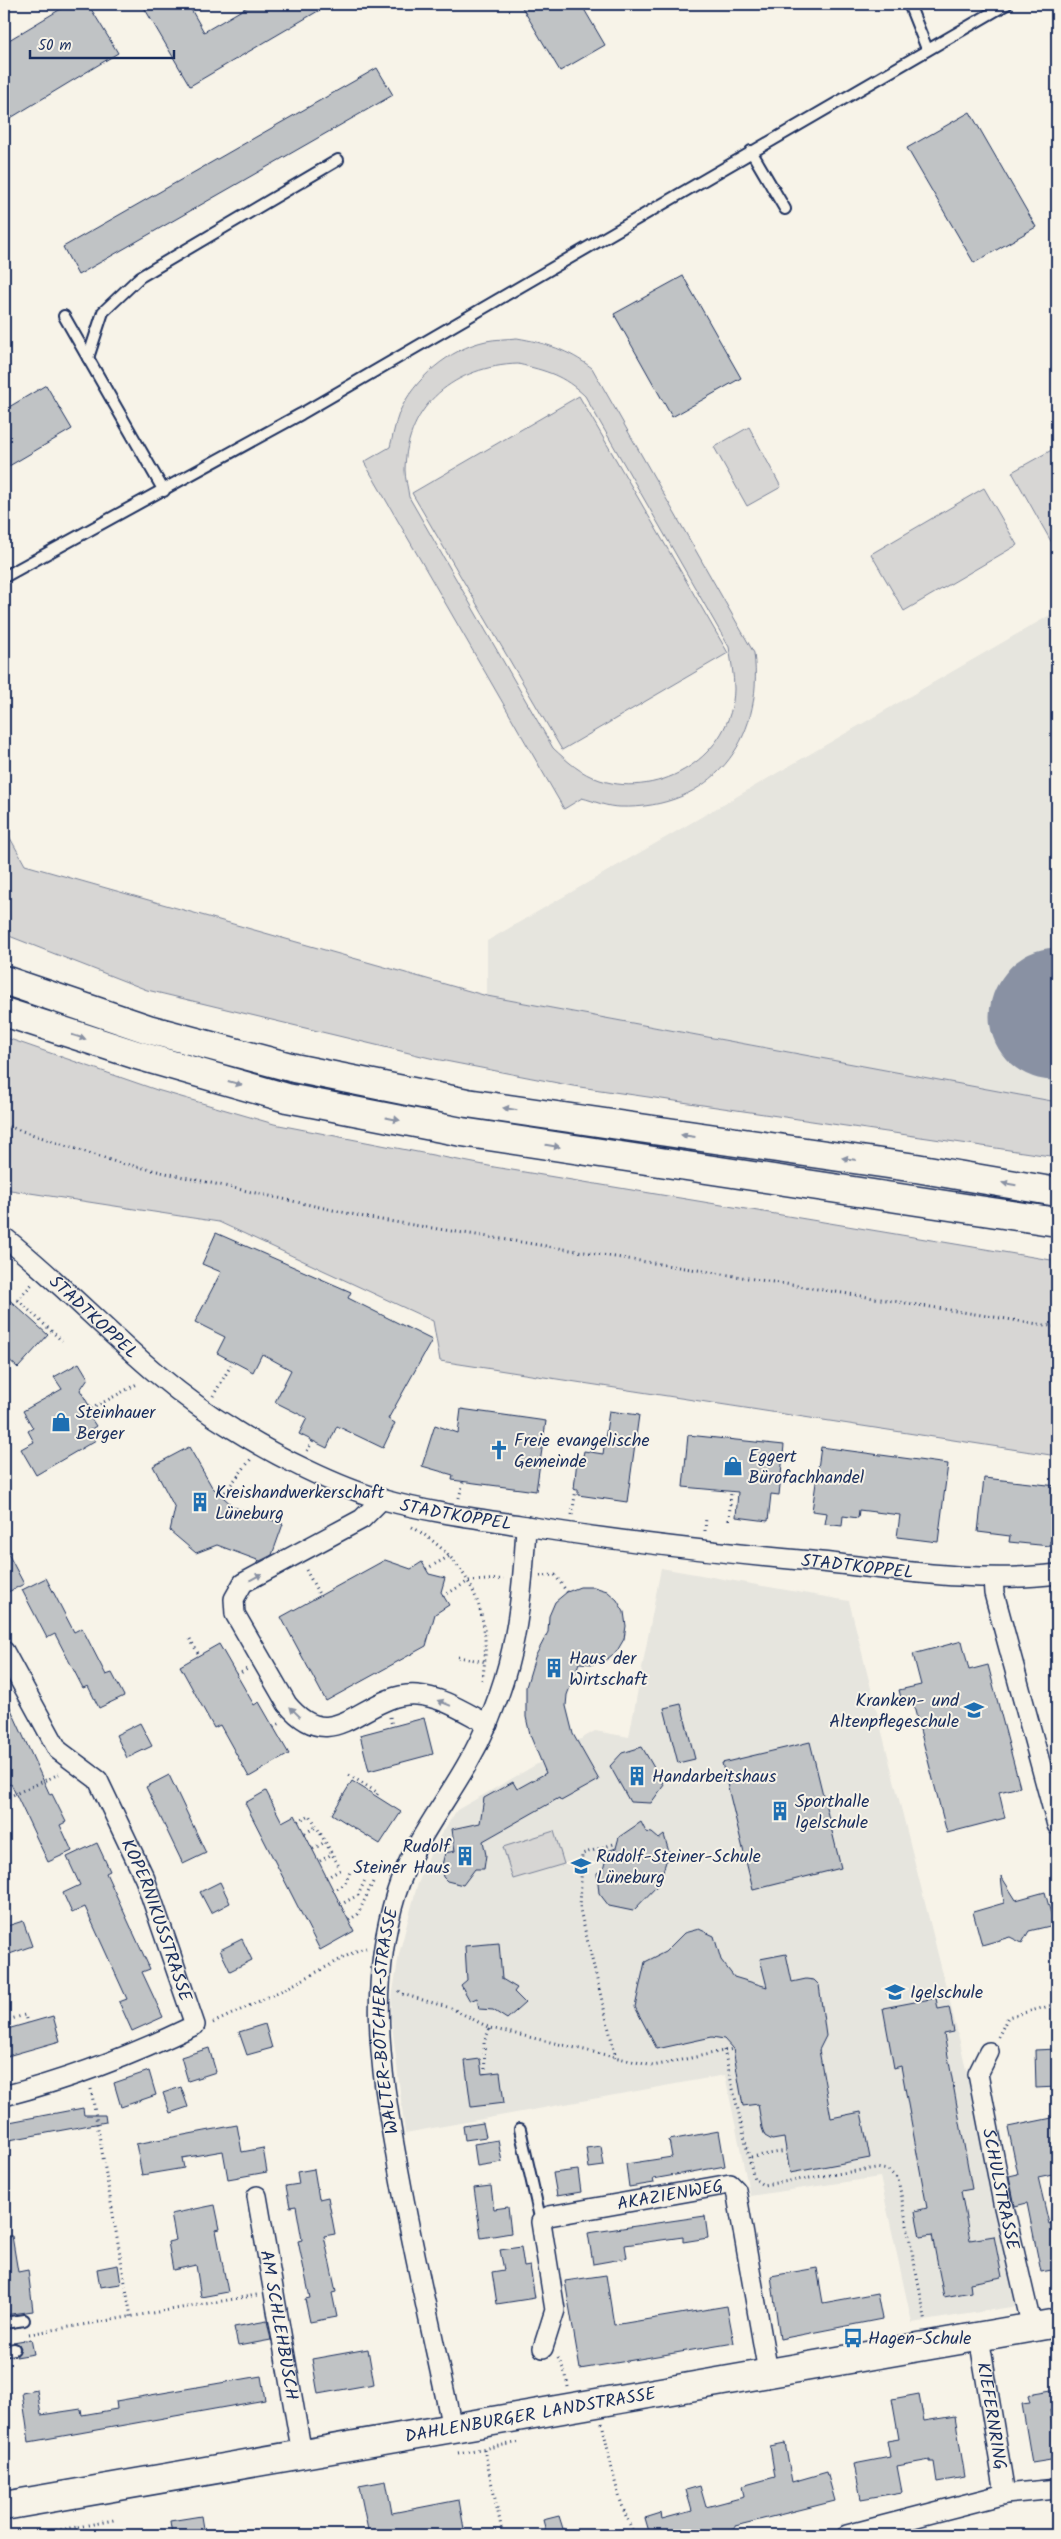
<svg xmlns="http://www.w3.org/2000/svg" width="1061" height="2539" font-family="Kalam,sans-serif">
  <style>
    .built { fill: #e6e5de }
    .green { fill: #d7d6d4; stroke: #798299; fill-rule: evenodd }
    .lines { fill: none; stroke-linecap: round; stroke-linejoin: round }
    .runway { stroke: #8991a3; stroke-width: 129 }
    .building { fill: #c0c3c5; stroke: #1b2f5e }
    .service-casing { stroke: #1b2f5e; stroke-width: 14 }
    .minor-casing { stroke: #1b2f5e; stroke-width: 22 }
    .secondary-casing { stroke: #1b2f5e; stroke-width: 31 }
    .motorway-casing { stroke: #1b2f5e; stroke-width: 31 }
    .path { stroke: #1b2f5e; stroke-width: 3; stroke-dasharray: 1 4; stroke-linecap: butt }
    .service { stroke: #f7f3e8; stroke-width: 10 }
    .minor { stroke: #f7f3e8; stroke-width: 19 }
    .secondary { stroke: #f7f3e8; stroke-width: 28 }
    .motorway { stroke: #f7f3e8; stroke-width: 28 }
    .oneway { fill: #8991a3 }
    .labels { text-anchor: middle; stroke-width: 4; stroke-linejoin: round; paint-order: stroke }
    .street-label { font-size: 18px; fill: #1b2f5e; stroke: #f7f3e8 }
    .poi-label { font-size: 18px; fill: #1b2f5e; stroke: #f7f3e8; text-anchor: start }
  </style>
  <rect width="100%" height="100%" fill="#f7f3e8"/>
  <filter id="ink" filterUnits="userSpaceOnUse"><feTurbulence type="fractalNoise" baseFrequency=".02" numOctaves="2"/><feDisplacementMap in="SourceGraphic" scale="10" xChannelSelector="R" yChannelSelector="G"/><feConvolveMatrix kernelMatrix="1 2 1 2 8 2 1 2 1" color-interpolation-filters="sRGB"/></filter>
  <g filter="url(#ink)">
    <g class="built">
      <path d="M1057,611V1102L487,996V941Z"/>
      <path d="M661,1568L849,1601L960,2042L1017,2306L912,2323L880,2177L750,2196L725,2075L405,2133L391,2016L392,1998L399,1954L417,1886L434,1845L457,1810L595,1731L629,1737Z"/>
    </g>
    <g class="green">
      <path d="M517,338C546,343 568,350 592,368L754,653C765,741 711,810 620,807C607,807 594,801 582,798L564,809L364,462L390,447C393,436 395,424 399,413C414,379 449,349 486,341C496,339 507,339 517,338ZM518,364C547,371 563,375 585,396L729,647C731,660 734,675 734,689C733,755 660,800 600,780C581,774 567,761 553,748L409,497C408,488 405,479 405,470C406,404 456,366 518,364Z"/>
      <path d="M579,396L728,653L562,750L412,493Z"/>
      <path d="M749,427L781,487L747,506L714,447Z"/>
      <path d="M1057,447V552L1012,472Z"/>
      <path d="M984,488L1017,545L904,611L871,554Z"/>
      <path d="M4,827L25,865L487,996L1057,1102V1157L573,1086L430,1058L147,990L4,934Z"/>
      <path d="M4,1037L157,1090L274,1124L494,1167L1057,1261V1456L440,1361L433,1321L219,1222L4,1189Z"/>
      <path d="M554,1831L564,1864L513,1879L503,1847Z"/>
    </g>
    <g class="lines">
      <path class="runway" d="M1054,1016L1057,1012"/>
    </g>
    <g class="building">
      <path d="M69,4H88L118,53L4,122V43Z"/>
      <path d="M142,4H188L204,32L252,4H330L190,86Z"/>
      <path d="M520,4H581L605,45L560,71Z"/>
      <path d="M377,68L393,95L78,275L63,247Z"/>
      <path d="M970,112L1036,227L974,263L907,148Z"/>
      <path d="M683,276L741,378L672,417L614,314Z"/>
      <path d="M46,385L72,429L4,469V410Z"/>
      <path d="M216,1233L351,1292L348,1298L432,1340L388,1419L395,1423L383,1448L337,1426L327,1448L299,1434L307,1418L275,1402L291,1370L262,1354L253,1372L217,1353L225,1337L195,1322L221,1272L202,1264Z"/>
      <path d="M4,1295L48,1335L18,1368L4,1355Z"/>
      <path d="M79,1363L88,1378L80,1390L94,1414L90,1417L96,1426L90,1430L96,1440L36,1475L21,1449L34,1442L28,1431L33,1428L23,1411L62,1389L54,1377Z"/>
      <path d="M461,1409L546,1421L536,1491L452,1480L453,1475L422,1466L435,1425L458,1433Z"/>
      <path d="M609,1411L639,1415L627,1502L578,1495V1489H574L577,1460L582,1461L584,1451L603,1454Z"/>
      <path d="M688,1435L784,1445L779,1495L771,1494L768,1521L736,1517L738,1492L683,1487Z"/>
      <path d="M189,1447L212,1487L234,1507L283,1524L272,1555L260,1561L217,1545L196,1553L170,1531L175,1508L153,1466Z"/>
      <path d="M821,1447L948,1464L938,1542L897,1537L900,1515L859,1510L858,1518L843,1516L842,1526L825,1524L827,1513L812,1511Z"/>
      <path d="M984,1478L1057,1486V1541H1050V1546L1009,1542L1010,1536L978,1532Z"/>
      <path d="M4,1546L24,1584L4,1594Z"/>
      <path d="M385,1560L411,1569L422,1562L429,1574L445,1578L441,1592L449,1605L435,1614L426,1646L326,1701L281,1617Z"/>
      <path d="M46,1578L74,1632L82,1628L106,1675L112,1673L124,1696L99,1708L88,1686L83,1688L55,1634L47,1638L22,1590Z"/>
      <path d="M580,1587H594L607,1591L617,1600L624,1612L626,1626L624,1639L617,1651L606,1660L593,1664L579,1663L567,1695L566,1706L573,1734L599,1780L561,1801L559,1798L483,1841L486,1855L484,1869H475L463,1885L447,1881L443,1877L441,1869L445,1853L455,1851L452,1829L480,1823L484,1798L513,1782L517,1789L546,1773L530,1735L526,1717V1687L535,1657L548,1632L549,1616L555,1602L567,1592Z"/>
      <path d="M962,1641L969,1670L988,1665L1020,1787L999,1792L1005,1818L947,1833L913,1703L903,1705L899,1690L921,1685L913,1654Z"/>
      <path d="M219,1644L254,1705L259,1702L289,1754L249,1777L220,1725L214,1728L180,1666Z"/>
      <path d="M4,1694L50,1795L52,1794L66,1822L60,1825L72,1851L48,1862L11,1784L9,1785L4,1774Z"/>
      <path d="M681,1704L695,1759L678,1763L664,1708Z"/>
      <path d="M424,1718L433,1754L369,1771L360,1735Z"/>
      <path d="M140,1723L152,1746L127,1758L116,1735Z"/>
      <path d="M810,1742L841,1868L753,1890L722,1763Z"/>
      <path d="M642,1747L664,1785L651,1803L630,1802L610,1766L622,1753Z"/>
      <path d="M169,1775L206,1853L183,1864L146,1787Z"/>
      <path d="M352,1781L401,1812L380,1844L332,1814Z"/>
      <path d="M266,1791L282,1822L295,1815L354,1931L320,1950L245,1803Z"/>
      <path d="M641,1822L646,1832L652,1833L659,1839L664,1835L669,1852L659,1884L633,1911L609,1906L599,1893L597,1873L603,1870L608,1851L616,1848L619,1837Z"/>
      <path d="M97,1843L110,1871L106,1873L150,1969L142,1972L163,2017L132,2031L119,2002L127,1999L85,1907L72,1913L63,1893L80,1885L67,1857Z"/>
      <path d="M1001,1876L1016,1900L1045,1892L1054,1925L1029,1931L1022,1943L1010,1937L982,1945L973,1912L1004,1903Z"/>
      <path d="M220,1882L230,1903L211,1913L200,1892Z"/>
      <path d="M23,1921L32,1946L4,1956V1927Z"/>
      <path d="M699,1929L714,1936L721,1960L734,1977L767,1987L760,1959L786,1954L792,1982L806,1979L814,1980L819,1985L826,2036L819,2050L831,2118L861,2112L870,2158L790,2173L784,2138L772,2140L765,2136L762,2128L758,2104L743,2106L733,2049L724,2039L712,2037L657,2049L635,2007L645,1962L665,1952L684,1933Z"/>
      <path d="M242,1939L252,1960L230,1971L220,1950Z"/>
      <path d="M499,1943L502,1979L517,1988L514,1992L525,2003L507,2019L493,2010L479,2009L477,1998L470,2001L461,1985L467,1980L465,1946Z"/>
      <path d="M936,1998L938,2009L949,2007L954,2032L944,2034L972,2189L961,2191L970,2240L994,2236L1002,2277L970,2283L971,2292L944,2297L932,2235L920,2237L915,2211L927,2208L901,2066L894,2068L883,2008Z"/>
      <path d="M53,2016L60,2041L4,2057V2030Z"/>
      <path d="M265,2024L272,2048L247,2055L239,2032Z"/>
      <path d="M209,2048L216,2072L188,2081L181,2057Z"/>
      <path d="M1057,2049V2087L1036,2088L1035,2050Z"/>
      <path d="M480,2059L482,2074L500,2072L504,2103L471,2107L465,2061Z"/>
      <path d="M149,2071L156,2095L121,2107L114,2083Z"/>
      <path d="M181,2087L188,2107L170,2113L163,2093Z"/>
      <path d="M83,2108L84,2115H105L106,2122L4,2141V2123Z"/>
      <path d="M1057,2117V2154L1053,2155L1057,2173L1038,2177L1049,2224L1057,2222V2269L1041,2272L1027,2203L1015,2206L1009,2176L1018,2174L1008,2127Z"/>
      <path d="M483,2123L486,2137L465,2140L463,2126Z"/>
      <path d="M237,2125L242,2152L263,2148L267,2172L228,2179L223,2151L182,2158L184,2168L142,2175L136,2144Z"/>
      <path d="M719,2131L725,2166L653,2179L654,2183L629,2187L626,2164L672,2157L669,2140Z"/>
      <path d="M498,2140L502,2162L477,2166L474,2144Z"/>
      <path d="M601,2146L604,2166L589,2168L586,2148Z"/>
      <path d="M314,2169L319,2199L328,2197L335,2234L324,2236L336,2292L332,2293L337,2317L310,2322L305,2299L310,2298L298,2241L302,2240L296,2206L290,2207L286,2186L299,2184L297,2172Z"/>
      <path d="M578,2170L581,2192L557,2196L553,2173Z"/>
      <path d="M491,2186L494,2209L508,2207L511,2233L481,2238L474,2188Z"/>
      <path d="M215,2205L220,2229L216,2230L228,2292L201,2297L196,2265L173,2270L168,2242L176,2240L171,2214Z"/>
      <path d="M705,2216L708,2238L683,2242V2237L625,2245L627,2258L593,2264L588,2233Z"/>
      <path d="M4,2236H12L18,2272L28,2270L33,2311L4,2315Z"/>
      <path d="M521,2247L524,2267L530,2266L535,2298L497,2304L492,2272L504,2270L500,2250Z"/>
      <path d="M118,2265L121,2284L100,2287L97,2269Z"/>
      <path d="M817,2268L823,2303L877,2293L882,2319L780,2339L771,2276Z"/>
      <path d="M606,2275L614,2325L727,2306L734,2343L580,2369L565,2281Z"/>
      <path d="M267,2321L271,2340L238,2346L234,2327Z"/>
      <path d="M31,2339L34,2354L16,2357L21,2348L19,2344L13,2342Z"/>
      <path d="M368,2349L374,2384L318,2394L312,2359Z"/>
      <path d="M261,2376L265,2400L29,2442L22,2393L37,2390L41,2415L81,2409L82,2415L117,2409L116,2401Z"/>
      <path d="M1057,2389V2409L1050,2410L1057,2459L1032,2463L1022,2404L1030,2403L1028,2396L1034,2393Z"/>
      <path d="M919,2394L924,2421L955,2416L965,2477L937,2482L934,2462H930V2460L897,2466L902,2492L861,2499L854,2464L890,2457L887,2441L899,2439L892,2399Z"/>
      <path d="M785,2443L792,2482L827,2472L835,2501L735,2526V2529L712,2535H650L645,2518L661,2513L662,2519L692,2511L686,2490L700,2486L706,2507L744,2497L742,2486L775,2477L770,2446Z"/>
      <path d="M386,2481L392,2513L459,2500L465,2535H369L359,2486Z"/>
      <path d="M201,2516L204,2535H172L170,2521Z"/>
      <path d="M559,2516L565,2535H547L543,2520Z"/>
    </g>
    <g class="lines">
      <defs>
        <g id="service">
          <path d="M909,4L927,49"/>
          <path d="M751,151L785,209"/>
          <path d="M64,316L88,358L103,312L140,277L338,160"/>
          <path d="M88,358L164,491"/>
          <path d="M4,577L301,414L1007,4"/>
          <path d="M520,2129L541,2222"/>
          <path d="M4,2323L24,2320"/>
          <path d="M4,2351L14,2349"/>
        </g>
        <g id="minor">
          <path id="s1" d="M4,1237C82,1299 146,1377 233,1429C274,1455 337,1487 384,1500C428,1512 474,1518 520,1525C616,1541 713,1552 811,1561C892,1569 976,1584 1057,1574"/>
          <path d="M382,1499L362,1519L243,1583L234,1599L235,1614L287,1704C334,1761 364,1691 417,1695C443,1697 466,1713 488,1724"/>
          <path d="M993,1578L994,1593L1057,1825"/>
          <path id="s2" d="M4,1651L58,1750L98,1780L145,1879L195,2025C133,2055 70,2079 4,2096"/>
          <path id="s3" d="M989,2052L978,2074L1003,2203L1032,2328"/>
          <path id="s4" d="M257,2196L302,2454"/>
          <path id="s5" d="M979,2337L1005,2494"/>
          <path id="s6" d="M543,2348L555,2310L541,2222L549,2216L730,2184L736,2190L768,2372"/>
          <path id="s7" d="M452,2428C435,2344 415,2262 400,2178C382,2080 366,1992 396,1894C411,1846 442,1808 466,1766C512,1687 522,1616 526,1526"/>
          <path d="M847,2535L1005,2494L1057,2489"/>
        </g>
        <g id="secondary">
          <path id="s8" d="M4,2506L1057,2323"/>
        </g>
        <g id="motorway">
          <path d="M4,980L148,1029L294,1068L467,1103L916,1168L1057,1192"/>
          <path d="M4,1012L137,1055L287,1098L462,1132L1057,1222"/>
        </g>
      </defs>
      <use href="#service" class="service-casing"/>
      <use href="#minor" class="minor-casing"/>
      <use href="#secondary" class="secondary-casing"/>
      <use href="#motorway" class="motorway-casing"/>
      <g class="path">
        <path d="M4,1125L116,1162L369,1218L1057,1327"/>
        <path d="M18,1300L62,1341"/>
        <path d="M14,1304L32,1284"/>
        <path d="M213,1396L233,1362"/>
        <path d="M91,1409L137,1384"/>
        <path d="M307,1451L313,1441"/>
        <path d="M222,1496L251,1459"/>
        <path d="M459,1498L463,1482"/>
        <path d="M572,1515L576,1489"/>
        <path d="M729,1520L731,1492"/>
        <path d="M412,1527C469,1560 495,1615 482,1680"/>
        <path d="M705,1531L706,1517"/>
        <path d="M426,1569L450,1556"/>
        <path d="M306,1570L320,1596"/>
        <path d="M540,1576L555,1575L567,1592"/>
        <path d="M443,1596L469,1581L504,1579"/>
        <path d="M190,1639L199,1655"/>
        <path d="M458,1657L486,1662"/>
        <path d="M237,1675L247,1669"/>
        <path d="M390,1717L392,1726"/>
        <path d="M274,1727L282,1722"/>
        <path d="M349,1775L378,1793L376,1796"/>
        <path d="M4,1799L59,1774"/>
        <path d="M298,1821L310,1815L340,1868"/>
        <path d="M305,1833L316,1827"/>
        <path d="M440,1842L453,1847"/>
        <path d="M313,1849L325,1842"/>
        <path d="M320,1861L332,1854"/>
        <path d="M326,1878L342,1869"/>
        <path d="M333,1891L345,1884L350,1872"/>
        <path d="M340,1905L358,1895L366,1878"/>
        <path d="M349,1920L358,1914L373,1882"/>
        <path d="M399,1991L402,1994L451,2008L490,2028L653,2066L733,2049"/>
        <path d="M4,2021L25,2015L27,2023"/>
        <path d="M213,2023L287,1988L358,1950L366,1948"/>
        <path d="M998,2037L1008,2017L1057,2004"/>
        <path d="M724,2050L754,2179L763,2185L876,2168L888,2170L898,2179L926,2323"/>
        <path d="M616,2058L580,1910L582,1854L617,1843"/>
        <path d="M485,2074L484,2042L490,2028"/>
        <path d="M91,2089L131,2317"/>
        <path d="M751,2157L786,2151"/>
        <path d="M29,2334L257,2295"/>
        <path d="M558,2358L566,2375L568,2387"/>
        <path d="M602,2423C611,2462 616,2500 635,2535"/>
        <path d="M484,2449L503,2535"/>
        <path d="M458,2453L521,2442"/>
        <path d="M78,2527L114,2520"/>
        <path d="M45,2535L44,2532L78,2527V2531"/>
      </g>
      <use href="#service" class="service"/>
      <use href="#minor" class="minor"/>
      <use href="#secondary" class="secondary"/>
      <use href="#motorway" class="motorway"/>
    </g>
    <defs><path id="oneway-solid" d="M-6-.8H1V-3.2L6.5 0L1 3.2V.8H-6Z" transform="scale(1.25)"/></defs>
    <g class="oneway">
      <use href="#oneway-solid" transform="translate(79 1037) rotate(18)"/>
      <use href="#oneway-solid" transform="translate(235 1083) rotate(16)"/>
      <use href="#oneway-solid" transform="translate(510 1109) rotate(-171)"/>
      <use href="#oneway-solid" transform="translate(393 1119) rotate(11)"/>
      <use href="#oneway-solid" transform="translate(688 1136) rotate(-172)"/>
      <use href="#oneway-solid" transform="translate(553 1146) rotate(9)"/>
      <use href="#oneway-solid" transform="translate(849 1159) rotate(-172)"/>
      <use href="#oneway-solid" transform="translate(1009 1184) rotate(-170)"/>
      <use href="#oneway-solid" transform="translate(256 1577) rotate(-29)"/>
      <use href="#oneway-solid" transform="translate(444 1703) rotate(-158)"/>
      <use href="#oneway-solid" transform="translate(295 1712) rotate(-136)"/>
    </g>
  </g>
  <defs>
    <symbol id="shop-bare" viewBox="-9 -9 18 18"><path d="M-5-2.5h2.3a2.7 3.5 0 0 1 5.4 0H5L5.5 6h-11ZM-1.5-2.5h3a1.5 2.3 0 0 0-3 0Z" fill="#1f6fb2" stroke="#f7f3e8" stroke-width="2.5" paint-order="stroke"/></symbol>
    <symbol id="church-bare" viewBox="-9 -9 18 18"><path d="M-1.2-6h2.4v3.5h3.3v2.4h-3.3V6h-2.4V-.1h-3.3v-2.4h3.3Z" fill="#1f6fb2" stroke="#f7f3e8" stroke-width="2.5" paint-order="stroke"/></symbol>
    <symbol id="building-bare" viewBox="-9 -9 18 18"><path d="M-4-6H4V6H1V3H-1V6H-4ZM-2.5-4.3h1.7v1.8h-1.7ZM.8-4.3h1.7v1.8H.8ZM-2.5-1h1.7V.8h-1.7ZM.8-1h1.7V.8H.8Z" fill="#1f6fb2" stroke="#f7f3e8" stroke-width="2.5" paint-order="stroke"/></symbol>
    <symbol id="university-bare" viewBox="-9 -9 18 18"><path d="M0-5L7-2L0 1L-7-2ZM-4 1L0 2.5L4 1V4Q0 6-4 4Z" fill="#1f6fb2" stroke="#f7f3e8" stroke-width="2.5" paint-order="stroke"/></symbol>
    <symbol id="school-bare" viewBox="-9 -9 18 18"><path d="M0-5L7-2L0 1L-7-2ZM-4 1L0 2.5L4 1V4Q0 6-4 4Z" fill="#1f6fb2" stroke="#f7f3e8" stroke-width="2.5" paint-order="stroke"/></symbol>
    <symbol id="bus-bare" viewBox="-9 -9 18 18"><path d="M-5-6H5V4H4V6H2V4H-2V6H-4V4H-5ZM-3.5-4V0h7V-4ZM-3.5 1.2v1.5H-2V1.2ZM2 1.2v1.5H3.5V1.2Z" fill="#1f6fb2" stroke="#f7f3e8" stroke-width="2.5" paint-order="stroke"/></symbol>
  </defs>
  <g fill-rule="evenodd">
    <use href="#shop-bare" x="47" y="1408" width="28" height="28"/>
    <use href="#church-bare" x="485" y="1436" width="28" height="28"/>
    <use href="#shop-bare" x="719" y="1452" width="28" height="28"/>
    <use href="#building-bare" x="186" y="1488" width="28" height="28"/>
    <use href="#building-bare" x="540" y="1654" width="28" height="28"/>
    <use href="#university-bare" x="960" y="1696" width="28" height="28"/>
    <use href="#building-bare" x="623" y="1762" width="28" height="28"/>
    <use href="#building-bare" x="766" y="1797" width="28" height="28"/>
    <use href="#building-bare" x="451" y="1842" width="28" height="28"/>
    <use href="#school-bare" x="567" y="1852" width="28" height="28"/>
    <use href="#school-bare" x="881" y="1978" width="28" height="28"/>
    <use href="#bus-bare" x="839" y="2324" width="28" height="28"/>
  </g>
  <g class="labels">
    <g class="street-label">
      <text dy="6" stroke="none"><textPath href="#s1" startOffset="120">STADTKOPPEL</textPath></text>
      <text dy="6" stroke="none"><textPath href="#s1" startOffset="540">STADTKOPPEL</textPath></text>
      <text dy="6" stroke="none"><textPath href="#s1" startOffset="945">STADTKOPPEL</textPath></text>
      <text dy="6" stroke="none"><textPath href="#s2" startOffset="315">KOPERNIKUSSTRASSE</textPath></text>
      <text dy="6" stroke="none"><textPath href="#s7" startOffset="414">WALTER-BÖTCHER-STRASSE</textPath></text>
      <text dy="6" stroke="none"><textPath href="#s3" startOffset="142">SCHULSTRASSE</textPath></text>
      <text dy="6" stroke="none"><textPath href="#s6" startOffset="262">AKAZIENWEG</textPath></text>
      <text dy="6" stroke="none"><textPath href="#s4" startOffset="131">AM SCHLEHBUSCH</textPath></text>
      <text dy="6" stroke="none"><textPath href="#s8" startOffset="534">DAHLENBURGER LANDSTRASSE</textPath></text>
      <text dy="6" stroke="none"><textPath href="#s5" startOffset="80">KIEFERNRING</textPath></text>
    </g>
    <g class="poi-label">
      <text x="76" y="1418">Steinhauer<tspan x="76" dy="21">Berger</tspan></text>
      <text x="514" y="1446">Freie evangelische<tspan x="514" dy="21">Gemeinde</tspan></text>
      <text x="748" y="1462">Eggert<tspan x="748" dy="21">Bürofachhandel</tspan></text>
      <text x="215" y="1498">Kreishandwerkerschaft<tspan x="215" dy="21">Lüneburg</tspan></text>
      <text x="569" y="1664">Haus der<tspan x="569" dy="21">Wirtschaft</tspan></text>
      <text x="959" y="1706" text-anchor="end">Kranken- und<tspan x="959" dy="21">Altenpflegeschule</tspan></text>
      <text x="652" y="1782">Handarbeitshaus</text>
      <text x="795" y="1807">Sporthalle<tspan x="795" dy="21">Igelschule</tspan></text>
      <text x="450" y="1852" text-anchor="end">Rudolf<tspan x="450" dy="21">Steiner Haus</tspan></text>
      <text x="596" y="1862">Rudolf-Steiner-Schule<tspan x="596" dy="21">Lüneburg</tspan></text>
      <text x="910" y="1998">Igelschule</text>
      <text x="868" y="2344">Hagen-Schule</text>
    </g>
  </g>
  <rect width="1061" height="2539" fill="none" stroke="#f7f3e8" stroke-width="20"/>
  <rect x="10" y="10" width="1041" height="2519" fill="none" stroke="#1b2f5e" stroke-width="2" filter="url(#ink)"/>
  <path d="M30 50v8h144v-8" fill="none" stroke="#1b2f5e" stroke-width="2.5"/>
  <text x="38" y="50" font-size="15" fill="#1b2f5e" stroke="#f7f3e8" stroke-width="4" paint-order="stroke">50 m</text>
</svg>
